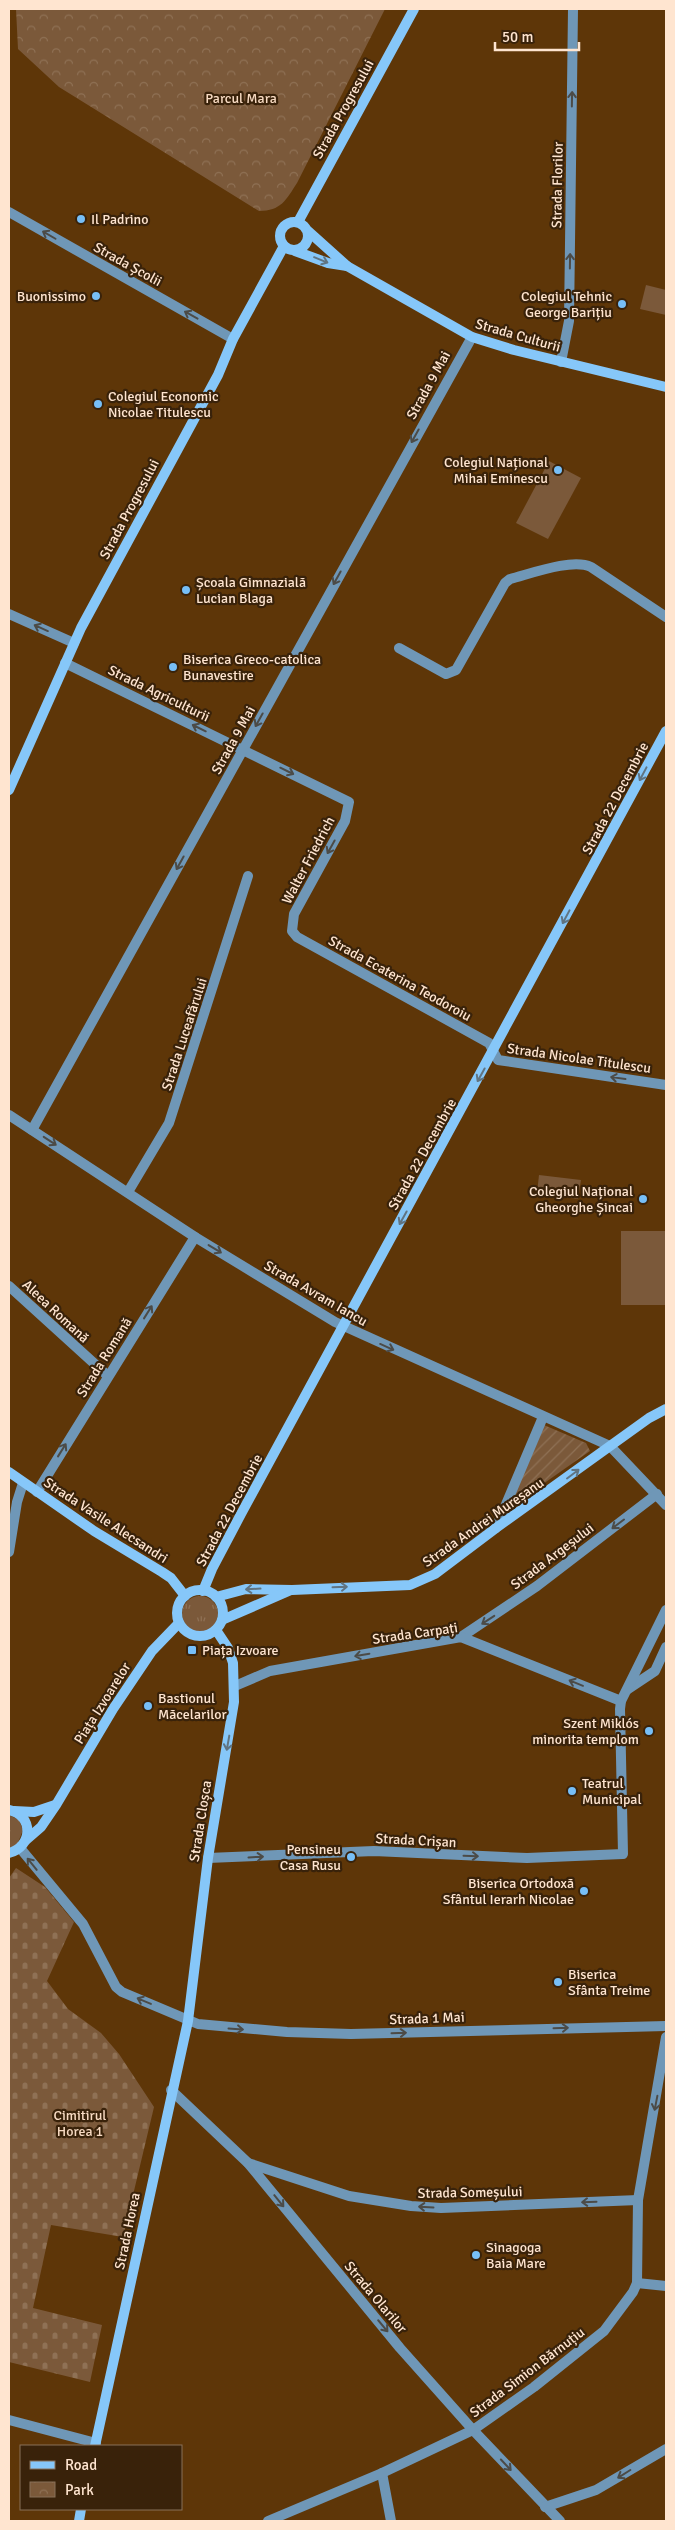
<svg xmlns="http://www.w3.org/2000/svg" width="675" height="2530" font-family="Signika,sans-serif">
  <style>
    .grass { fill: url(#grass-tufts) }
    .cemetery { fill: url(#cemetery-stones) }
    .park { fill: url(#park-crowns) }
    .garden { fill: url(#garden-furrows) }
    .pitch { fill: #7b593a }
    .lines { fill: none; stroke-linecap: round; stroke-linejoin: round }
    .street { stroke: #6f97b7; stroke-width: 10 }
    .secondary { stroke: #86c7f9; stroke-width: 10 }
    .oneway { stroke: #4c4b47 }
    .oneway2 { stroke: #607482 }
    .poi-dot { fill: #77bff7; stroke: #39220a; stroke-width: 2 }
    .labels { text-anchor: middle; stroke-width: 4.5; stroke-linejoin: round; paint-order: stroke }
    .park-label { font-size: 14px; fill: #f8dbc3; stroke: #39220a }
    .street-label { font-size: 14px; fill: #ffe5d0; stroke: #39220a }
    .poi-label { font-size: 14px; fill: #ffe5d0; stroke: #39220a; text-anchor: start }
  </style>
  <defs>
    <pattern id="grass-tufts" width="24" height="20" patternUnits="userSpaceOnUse" patternTransform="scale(1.25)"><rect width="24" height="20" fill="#7b593a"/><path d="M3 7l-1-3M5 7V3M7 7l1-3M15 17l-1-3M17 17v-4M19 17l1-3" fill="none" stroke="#8f7155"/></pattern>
    <pattern id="cemetery-stones" width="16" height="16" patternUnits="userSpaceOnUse" patternTransform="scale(1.25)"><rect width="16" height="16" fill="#7b593a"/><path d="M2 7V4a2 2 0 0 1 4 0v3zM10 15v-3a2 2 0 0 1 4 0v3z" fill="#8f7155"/></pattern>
    <pattern id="park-crowns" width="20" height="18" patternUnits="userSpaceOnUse" patternTransform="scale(1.25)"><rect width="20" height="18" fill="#7b593a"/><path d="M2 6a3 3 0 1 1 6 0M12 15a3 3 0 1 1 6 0" fill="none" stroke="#8f7155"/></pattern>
    <pattern id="garden-furrows" width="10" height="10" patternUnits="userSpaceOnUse" patternTransform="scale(1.25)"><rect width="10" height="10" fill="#7b593a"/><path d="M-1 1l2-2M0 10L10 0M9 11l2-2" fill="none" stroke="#8f7155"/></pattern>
  </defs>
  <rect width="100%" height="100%" fill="#5e3608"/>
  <g class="grass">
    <circle cx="200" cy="1614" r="18"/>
    <path d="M9,1815L19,1820L23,1830L17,1845L9,1848Z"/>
  </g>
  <path class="cemetery" d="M16,1868L45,1887L74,1922L47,1981L68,2009L101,2033L119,2054L154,2107L123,2237L51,2225L33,2308L102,2325L90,2382L9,2362V1878Z"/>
  <path class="park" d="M16,9H385L297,183C286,200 281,211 259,211L59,87L18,49Z"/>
  <path class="garden" d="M544,1425L586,1443L590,1451L523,1498L518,1497L515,1491Z"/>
  <g class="pitch">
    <path d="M646,285L666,290V315L640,309Z"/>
    <path d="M549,461L581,478L548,539L516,523Z"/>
    <path d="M539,1175L581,1180L578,1199L537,1193Z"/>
    <rect x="621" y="1231" width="45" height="74"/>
  </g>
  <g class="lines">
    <g class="street">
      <path d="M9,212L233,339"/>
      <path d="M561,362L569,321L573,9"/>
      <path d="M9,614L74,643"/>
      <path d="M399,648L446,674L456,670L505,583L510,579C530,574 572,558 591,567L666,617"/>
      <path d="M65,663L349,802L345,821L294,914L292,931L297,937L489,1043L498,1060L666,1085"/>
      <path d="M9,1115L195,1237L335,1322L610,1446L666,1505"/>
      <path d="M32,1130L472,337"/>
      <path d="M128,1192L169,1123L248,876"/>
      <path d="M9,1286L108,1376"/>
      <path d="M37,1492L195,1237"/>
      <path d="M496,1528L543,1417"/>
      <path d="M9,1552L17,1502L23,1483"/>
      <path d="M461,1637L537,1586L657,1494"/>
      <path d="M235,1686L270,1671L461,1637L621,1701"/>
      <path d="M628,1689L655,1671L666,1647"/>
      <path d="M20,1848L83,1924L116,1987L122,1992L198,2024L287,2032L351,2034L666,2026"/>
      <path d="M208,1858L374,1851L527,1858L623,1854L620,1709L621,1701L666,1610"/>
      <path d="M171,2090L248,2163L400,2348L473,2430L560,2521"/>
      <path d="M248,2163L349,2196L411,2206L441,2208L638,2200"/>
      <path d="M637,2283L666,2286"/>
      <path d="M9,2420L96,2443"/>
      <path d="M382,2473L391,2521"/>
      <path d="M545,2507L596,2490L666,2449"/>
      <path d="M268,2521L382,2473L473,2430L534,2387L604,2331L633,2292L637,2283L638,2200L666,2037"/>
    </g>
    <g class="secondary">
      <circle cx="294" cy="236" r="14"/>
      <path d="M298,222L414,9"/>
      <path d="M308,231L347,266L472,337L514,350L666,387"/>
      <path d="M295,251L328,263L347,266"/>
      <path d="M9,790L81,628L218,375L233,339L284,246"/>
      <path d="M9,1472L94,1531L162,1572L171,1578L185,1596"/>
      <circle cx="200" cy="1613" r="23"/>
      <path d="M203,1591L212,1569L241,1514L666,731"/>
      <path d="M216,1597L246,1589L292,1590L410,1585L435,1574L496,1528L649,1418L666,1409"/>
      <path d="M222,1620L291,1590"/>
      <path d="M9,1810C34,1815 33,1847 9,1853"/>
      <path d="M14,1811L34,1812L55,1805"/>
      <path d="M26,1840L41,1827L56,1805L113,1709L152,1651L179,1623"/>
      <path d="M95,2446L188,2021L208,1858L234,1702L233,1663L228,1648L216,1630"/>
      <path d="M79,2521L81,2509"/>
    </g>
  </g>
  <defs><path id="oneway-shaft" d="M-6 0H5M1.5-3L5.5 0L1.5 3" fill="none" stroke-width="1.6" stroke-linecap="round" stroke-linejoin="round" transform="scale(1.25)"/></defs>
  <g class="oneway">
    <use href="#oneway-shaft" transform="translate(572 99) rotate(-89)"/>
    <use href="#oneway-shaft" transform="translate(49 235) rotate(-150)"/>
    <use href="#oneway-shaft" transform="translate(570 261) rotate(-89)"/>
    <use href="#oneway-shaft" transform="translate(191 315) rotate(-151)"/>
    <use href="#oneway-shaft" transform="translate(415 436) rotate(119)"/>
    <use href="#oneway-shaft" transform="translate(337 578) rotate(119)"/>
    <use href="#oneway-shaft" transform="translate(41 628) rotate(-156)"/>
    <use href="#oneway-shaft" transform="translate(259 720) rotate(119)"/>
    <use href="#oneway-shaft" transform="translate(199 728) rotate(-154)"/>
    <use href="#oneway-shaft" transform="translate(287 771) rotate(26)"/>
    <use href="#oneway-shaft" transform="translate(331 847) rotate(119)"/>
    <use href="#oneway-shaft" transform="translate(180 863) rotate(119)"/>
    <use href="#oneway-shaft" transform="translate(618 1078) rotate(-172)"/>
    <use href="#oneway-shaft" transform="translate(50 1141) rotate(33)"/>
    <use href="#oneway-shaft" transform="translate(215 1249) rotate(31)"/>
    <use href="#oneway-shaft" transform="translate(148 1312) rotate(-58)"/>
    <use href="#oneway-shaft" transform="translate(387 1347) rotate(24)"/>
    <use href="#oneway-shaft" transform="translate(62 1450) rotate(-58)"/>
    <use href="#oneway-shaft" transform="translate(618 1524) rotate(143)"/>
    <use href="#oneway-shaft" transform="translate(488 1620) rotate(147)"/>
    <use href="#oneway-shaft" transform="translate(362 1655) rotate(170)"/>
    <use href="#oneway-shaft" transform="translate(576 1683) rotate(-158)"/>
    <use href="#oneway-shaft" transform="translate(471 1856) rotate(2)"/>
    <use href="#oneway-shaft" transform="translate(256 1857) rotate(-3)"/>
    <use href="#oneway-shaft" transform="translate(32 1864) rotate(-129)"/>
    <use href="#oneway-shaft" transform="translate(144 2001) rotate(-157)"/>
    <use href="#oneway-shaft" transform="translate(561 2028) rotate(-2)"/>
    <use href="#oneway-shaft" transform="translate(236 2029) rotate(4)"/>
    <use href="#oneway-shaft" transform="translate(399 2033) rotate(-2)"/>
    <use href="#oneway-shaft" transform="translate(656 2103) rotate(101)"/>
    <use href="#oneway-shaft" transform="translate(279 2201) rotate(51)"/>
    <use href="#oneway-shaft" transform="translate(589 2202) rotate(178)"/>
    <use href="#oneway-shaft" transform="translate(426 2207) rotate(-177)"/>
    <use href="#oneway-shaft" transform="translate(383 2326) rotate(50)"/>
    <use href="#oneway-shaft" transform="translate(506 2465) rotate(47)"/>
    <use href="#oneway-shaft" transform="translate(624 2474) rotate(148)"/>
  </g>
  <g class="oneway2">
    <use href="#oneway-shaft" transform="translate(321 260) rotate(22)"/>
    <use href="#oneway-shaft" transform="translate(643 774) rotate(118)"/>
    <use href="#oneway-shaft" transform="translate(566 917) rotate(118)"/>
    <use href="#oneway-shaft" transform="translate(481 1075) rotate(119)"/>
    <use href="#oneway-shaft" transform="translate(403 1218) rotate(119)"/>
    <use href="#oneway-shaft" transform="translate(573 1474) rotate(-37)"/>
    <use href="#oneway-shaft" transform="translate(340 1587) rotate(-2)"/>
    <use href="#oneway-shaft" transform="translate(253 1589) rotate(177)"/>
    <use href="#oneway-shaft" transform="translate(228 1743) rotate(100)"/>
  </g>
  <g class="poi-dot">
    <circle cx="81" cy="219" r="5"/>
    <circle cx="96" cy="296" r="5"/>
    <circle cx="622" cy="304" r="5"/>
    <circle cx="98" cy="404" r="5"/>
    <circle cx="558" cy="470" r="5"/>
    <circle cx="186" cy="590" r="5"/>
    <circle cx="173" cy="667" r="5"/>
    <circle cx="643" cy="1199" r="5"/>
    <rect x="187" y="1645" width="10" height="10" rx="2.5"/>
    <circle cx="148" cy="1706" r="5"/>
    <circle cx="649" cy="1731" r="5"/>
    <circle cx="572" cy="1791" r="5"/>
    <circle cx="351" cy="1857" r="5"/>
    <circle cx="584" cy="1891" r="5"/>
    <circle cx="558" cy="1982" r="5"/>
    <circle cx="476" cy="2255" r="5"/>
  </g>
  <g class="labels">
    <g class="park-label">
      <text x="241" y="103">Parcul Mara</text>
      <text x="80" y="2120">Cimitirul<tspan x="80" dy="16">Horea 1</tspan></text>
    </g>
    <g class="street-label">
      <text transform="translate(343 109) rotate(-61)" y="5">Strada Progresului</text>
      <text transform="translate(557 185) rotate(-89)" y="5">Strada Florilor</text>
      <text transform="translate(128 264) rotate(29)" y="5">Strada Școlii</text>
      <text transform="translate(518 335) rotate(16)" y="5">Strada Culturii</text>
      <text transform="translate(428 385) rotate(-61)" y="5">Strada 9 Mai</text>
      <text transform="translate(129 509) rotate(-62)" y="5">Strada Progresului</text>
      <text transform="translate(159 693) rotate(26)" y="5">Strada Agriculturii</text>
      <text transform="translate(233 740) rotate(-61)" y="5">Strada 9 Mai</text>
      <text transform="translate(615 798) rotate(-62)" y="5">Strada 22 Decembrie</text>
      <text transform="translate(308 860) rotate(-62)" y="5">Walter Friedrich</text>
      <text transform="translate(400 978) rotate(29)" y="5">Strada Ecaterina Teodoroiu</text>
      <text transform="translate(184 1034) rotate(-72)" y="5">Strada Luceafărului</text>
      <text transform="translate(579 1058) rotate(8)" y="5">Strada Nicolae Titulescu</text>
      <text transform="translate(422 1154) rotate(-61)" y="5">Strada 22 Decembrie</text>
      <text transform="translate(316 1293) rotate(30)" y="5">Strada Avram Iancu</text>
      <text transform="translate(56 1311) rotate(43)" y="5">Aleea Romană</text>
      <text transform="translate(104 1357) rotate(-58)" y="5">Strada Romană</text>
      <text transform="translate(229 1510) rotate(-62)" y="5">Strada 22 Decembrie</text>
      <text transform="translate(106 1520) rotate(33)" y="5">Strada Vasile Alecsandri</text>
      <text transform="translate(483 1522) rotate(-35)" y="5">Strada Andrei Mureșanu</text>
      <text transform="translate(552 1556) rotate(-37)" y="5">Strada Argeșului</text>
      <text transform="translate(415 1633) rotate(-8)" y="5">Strada Carpați</text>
      <text transform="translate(102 1703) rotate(-58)" y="5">Piața Izvoarelor</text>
      <text transform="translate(200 1821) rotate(-81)" y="5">Strada Cloșca</text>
      <text transform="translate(416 1840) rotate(3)" y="5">Strada Crișan</text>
      <text transform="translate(427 2018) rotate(-2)" y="5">Strada 1 Mai</text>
      <text transform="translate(470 2192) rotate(-1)" y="5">Strada Someșului</text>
      <text transform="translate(127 2231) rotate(-78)" y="5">Strada Horea</text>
      <text transform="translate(376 2297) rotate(50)" y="5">Strada Olarilor</text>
      <text transform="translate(527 2372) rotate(-37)" y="5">Strada Simion Bărnuțiu</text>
    </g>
    <g class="poi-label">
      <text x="91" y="224">Il Padrino</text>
      <text x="86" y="301" text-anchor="end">Buonissimo</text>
      <text x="612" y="301" text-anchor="end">Colegiul Tehnic<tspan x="612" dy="16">George Barițiu</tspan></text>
      <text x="108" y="401">Colegiul Economic<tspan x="108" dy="16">Nicolae Titulescu</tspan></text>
      <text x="548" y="467" text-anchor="end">Colegiul Național<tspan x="548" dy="16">Mihai Eminescu</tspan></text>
      <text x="196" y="587">Școala Gimnazială<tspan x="196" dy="16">Lucian Blaga</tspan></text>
      <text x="183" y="664">Biserica Greco-catolica<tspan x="183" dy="16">Bunavestire</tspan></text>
      <text x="633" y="1196" text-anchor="end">Colegiul Național<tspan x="633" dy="16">Gheorghe Șincai</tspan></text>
      <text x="202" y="1655">Piața Izvoare</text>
      <text x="158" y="1703">Bastionul<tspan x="158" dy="16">Măcelarilor</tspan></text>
      <text x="639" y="1728" text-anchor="end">Szent Miklós<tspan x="639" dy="16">minorita templom</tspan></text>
      <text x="582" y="1788">Teatrul<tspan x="582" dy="16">Municipal</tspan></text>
      <text x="341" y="1854" text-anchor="end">Pensineu<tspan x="341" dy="16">Casa Rusu</tspan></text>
      <text x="574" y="1888" text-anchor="end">Biserica Ortodoxă<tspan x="574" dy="16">Sfântul Ierarh Nicolae</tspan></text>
      <text x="568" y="1979">Biserica<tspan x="568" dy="16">Sfânta Treime</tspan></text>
      <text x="486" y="2252">Sinagoga<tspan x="486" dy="16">Baia Mare</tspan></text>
    </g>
  </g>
  <rect width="675" height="2530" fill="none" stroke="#ffe5d0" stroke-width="20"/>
  <rect x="20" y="2445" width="162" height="65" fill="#39220a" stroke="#887059"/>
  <rect x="30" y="2461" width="25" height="8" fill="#86c7f9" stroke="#887059"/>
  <text x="65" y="2470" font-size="15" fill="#ffe5d0">Road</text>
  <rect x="30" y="2482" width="25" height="15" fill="url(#park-crowns)" stroke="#887059"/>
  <text x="65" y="2495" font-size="15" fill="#ffe5d0">Park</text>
  <path d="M495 42v8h84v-8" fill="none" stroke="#ffe5d0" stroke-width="2.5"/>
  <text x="502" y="42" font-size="15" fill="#ffe5d0" stroke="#39220a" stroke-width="4" paint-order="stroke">50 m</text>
</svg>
